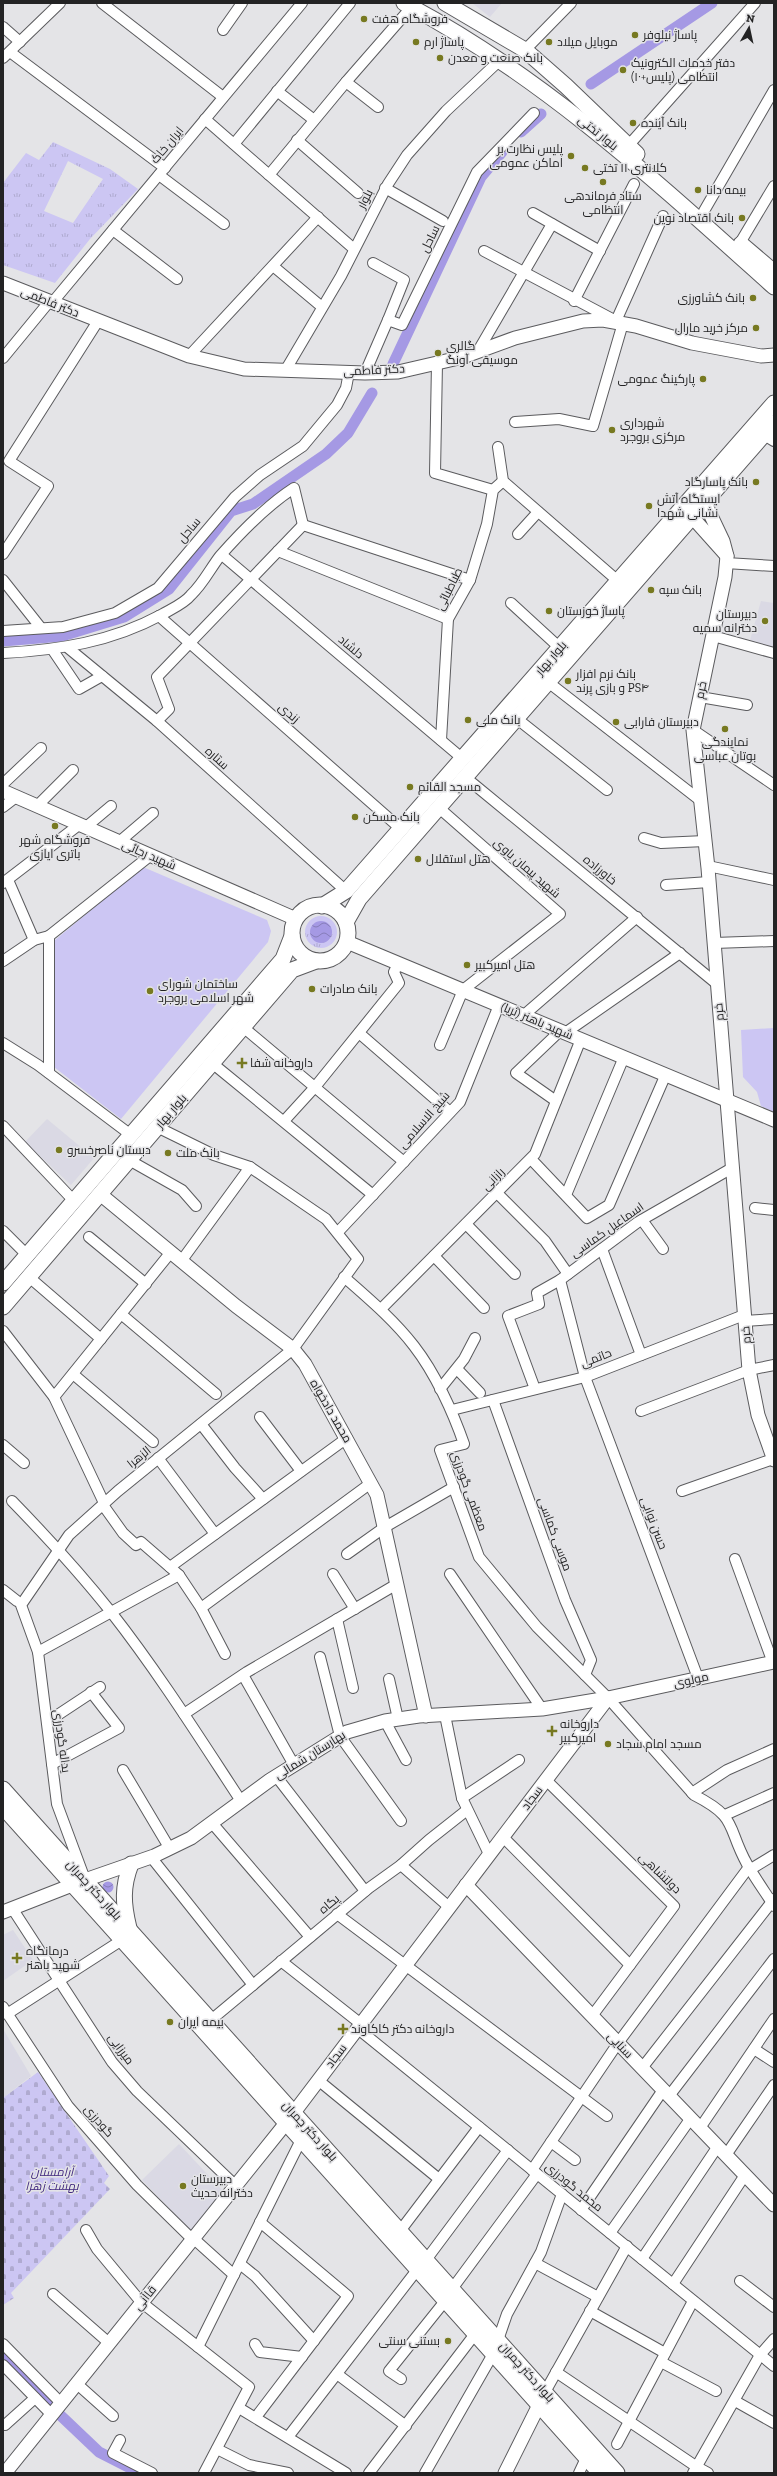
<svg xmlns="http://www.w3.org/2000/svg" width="777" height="2476" font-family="'Zilla Slab',Cairo,serif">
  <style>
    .built { fill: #dad9e4 }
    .grass { fill: url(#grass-tufts); fill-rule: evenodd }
    .cemetery { fill: url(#cemetery-stones) }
    .green { fill: #ccc6f3 }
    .water { fill: url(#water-waves) }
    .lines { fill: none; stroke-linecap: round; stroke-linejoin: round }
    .canal { stroke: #a599e4; stroke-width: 11 }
    .minor-casing { stroke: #5b5b5e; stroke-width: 12 }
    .tertiary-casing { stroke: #5b5b5e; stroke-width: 15 }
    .secondary-casing { stroke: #5b5b5e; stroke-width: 17 }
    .minor { stroke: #fff; stroke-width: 10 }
    .tertiary { stroke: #fff; stroke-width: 13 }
    .secondary { stroke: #fff; stroke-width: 15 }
    .poi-dot { fill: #777921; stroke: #e4e4e7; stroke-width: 1.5 }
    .labels { text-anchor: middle; stroke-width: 3; stroke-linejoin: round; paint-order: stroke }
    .poi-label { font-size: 12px; fill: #232324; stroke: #e4e4e7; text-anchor: start }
    .street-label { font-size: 12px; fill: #232324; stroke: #e4e4e7 }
    .park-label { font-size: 12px; font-style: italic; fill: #422980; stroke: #e4e4e7 }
  </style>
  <defs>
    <pattern id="grass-tufts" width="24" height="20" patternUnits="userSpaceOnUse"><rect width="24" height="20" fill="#ccc6f3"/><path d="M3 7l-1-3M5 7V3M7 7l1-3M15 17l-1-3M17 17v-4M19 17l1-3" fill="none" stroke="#afaad0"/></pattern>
    <pattern id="cemetery-stones" width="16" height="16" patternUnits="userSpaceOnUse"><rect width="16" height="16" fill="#ccc6f3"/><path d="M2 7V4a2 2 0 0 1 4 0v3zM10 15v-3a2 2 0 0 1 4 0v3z" fill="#afaad0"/></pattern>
    <pattern id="water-waves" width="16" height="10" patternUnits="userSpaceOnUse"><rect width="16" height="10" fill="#a599e4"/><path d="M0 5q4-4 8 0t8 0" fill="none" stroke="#867cb9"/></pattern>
  </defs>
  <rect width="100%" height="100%" fill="#e4e4e7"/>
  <g class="built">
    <path d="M472,3H502L490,17Z"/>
    <path d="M761,601L774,603V648L750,640Z"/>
    <path d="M47,1119L94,1158L71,1185L25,1142Z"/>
    <path d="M13,1930L33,1960L3,1981V1935Z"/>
    <path d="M3,2029L31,2076L3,2098Z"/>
    <path d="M179,2144L223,2191L191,2231L142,2180Z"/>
  </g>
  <g class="grass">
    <path d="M53,142L110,169L138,189L90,239L55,283L3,265V183L26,153L39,160ZM68,161L103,179L73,223L44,211Z"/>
    <circle cx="321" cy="932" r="16"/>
  </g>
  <path class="cemetery" d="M38,2072L109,2176L104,2183L110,2189L11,2293L14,2298L3,2305V2098Z"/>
  <g class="green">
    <path d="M143,867L267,920L271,931L268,942L121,1119L54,1067L55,940Z"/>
    <path d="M774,1028V1112L761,1106L757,1092L743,1077L741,1030Z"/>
  </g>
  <g class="water">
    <circle cx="321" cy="932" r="11"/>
    <circle cx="108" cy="1887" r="5.5"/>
  </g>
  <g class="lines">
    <g class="canal">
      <path d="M591,84L712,3"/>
      <path d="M521,132L541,114"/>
      <path d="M393,364L481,177L502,152"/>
      <path d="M3,641L62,636L124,617L169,589L231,511L253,504L326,454L348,433L372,393"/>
      <path d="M3,2357L50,2405"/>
      <path d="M59,2414L99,2452L140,2473"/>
    </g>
    <defs>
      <g id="minor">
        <path d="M102,3L223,97"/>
        <path d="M3,27L20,42"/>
        <path d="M223,30L242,3"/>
        <path d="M525,50L571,3"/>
        <path d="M10,52L165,168"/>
        <path d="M3,58L60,3"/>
        <path d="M346,82L378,107"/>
        <path d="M277,91L314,120"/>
        <path d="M205,119L354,249"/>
        <path d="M297,140L358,193"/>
        <path d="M234,144L350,3"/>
        <path d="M628,146L755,3"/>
        <path d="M159,175L224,224"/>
        <path d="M269,175L346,82L415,3"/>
        <path d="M385,188L443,221"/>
        <path d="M704,211L774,90"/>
        <path d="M533,213L600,251"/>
        <path d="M113,230L177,279"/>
        <path d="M740,243L774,186"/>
        <path d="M484,251L616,321L663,216"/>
        <path d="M373,263L404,280L388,320"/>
        <path d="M273,266L322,307"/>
        <path d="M574,301L634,184"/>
        <path d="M52,303L302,3"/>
        <path d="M478,351L552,224"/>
        <path d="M189,356L318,217"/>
        <path d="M3,358L49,302"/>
        <path d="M437,363L435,473L493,490"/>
        <path d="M285,371L341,276L388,184L407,155L446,111L499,61"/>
        <path d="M365,373L388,320L402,325L477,172L534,113"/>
        <path d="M515,422L559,419L593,426L623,323"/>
        <path d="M764,435L774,441"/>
        <path d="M498,447L503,481L618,581"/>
        <path d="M303,525L470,580"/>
        <path d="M518,534L538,512"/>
        <path d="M278,551L448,619"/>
        <path d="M3,554L48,486L9,461L98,321"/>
        <path d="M222,555L463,759"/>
        <path d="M726,563L774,566"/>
        <path d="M3,580L41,628"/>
        <path d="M511,603L560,648"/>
        <path d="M159,616L401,829"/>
        <path d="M3,631L63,627L115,613L158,588L235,497L260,475L303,446L337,405L346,388L349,372"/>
        <path d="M713,636L774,653"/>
        <path d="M67,647L157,721L346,891"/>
        <path d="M52,649L79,689L102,676"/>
        <path d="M3,653C59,650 111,642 161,615C171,609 184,604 191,595C203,584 210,569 220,556C242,531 266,506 294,488L303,525"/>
        <path d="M548,682L701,801"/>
        <path d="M700,697L747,705"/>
        <path d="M516,718L607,790"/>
        <path d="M157,721L169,709L157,677L303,525"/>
        <path d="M693,730L774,785"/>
        <path d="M441,740L448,619L470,580L487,524L493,490L503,481"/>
        <path d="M465,777L717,984"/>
        <path d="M3,784L41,748"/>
        <path d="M37,806L73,770"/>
        <path d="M3,807L16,797"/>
        <path d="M438,807L560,914L463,990L440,1045"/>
        <path d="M86,827L111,806"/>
        <path d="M644,838L661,843L705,841"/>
        <path d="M119,842L153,813"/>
        <path d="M708,866L774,880"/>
        <path d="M8,880L34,940"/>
        <path d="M3,883L80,824"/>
        <path d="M666,885L709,882"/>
        <path d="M714,943L774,941"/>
        <path d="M3,961L34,940L49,936"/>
        <path d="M524,1015L637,917"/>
        <path d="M243,1027L404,1162"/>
        <path d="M359,1033L450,1112"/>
        <path d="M565,1033L680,953"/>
        <path d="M3,1043L38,1065L131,1135"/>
        <path d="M212,1063L373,1195"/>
        <path d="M49,1073V936L151,855"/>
        <path d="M556,1101L516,1073L560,1031"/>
        <path d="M284,1121L315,1087L399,983L394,972L398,964"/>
        <path d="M3,1126L74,1201"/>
        <path d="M531,1159L587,1218L609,1205L666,1074"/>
        <path d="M129,1160L182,1190L196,1206"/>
        <path d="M497,1193L545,1241L568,1274"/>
        <path d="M566,1195L624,1057"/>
        <path d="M755,1208L774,1210"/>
        <path d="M642,1220L663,1249"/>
        <path d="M466,1224L515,1274"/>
        <path d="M3,1231L27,1255"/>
        <path d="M338,1232L460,1102L499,1005"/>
        <path d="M89,1237L146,1284"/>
        <path d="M602,1249L641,1355"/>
        <path d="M434,1256L484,1308"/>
        <path d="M182,1260L250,1167"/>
        <path d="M29,1277L101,1339"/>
        <path d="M344,1277C369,1299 394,1320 414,1346C435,1373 453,1412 464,1444L440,1450L479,1557L537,1627L608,1698L694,1795C739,1818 726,1826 747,1864C755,1878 765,1892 774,1906"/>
        <path d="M560,1280L585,1377L698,1678"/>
        <path d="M381,1309L535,1154L581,1039"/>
        <path d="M121,1314L216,1394"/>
        <path d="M744,1321L774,1319"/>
        <path d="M3,1331L54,1397L104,1503"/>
        <path d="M457,1369L480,1393"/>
        <path d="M73,1374L153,1442"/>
        <path d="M440,1389L464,1359L475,1338"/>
        <path d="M535,1389L508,1316L539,1304L537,1293L560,1280L638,1222L732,1168"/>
        <path d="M54,1397L171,1252"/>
        <path d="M493,1400L565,1600L591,1660L585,1675"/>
        <path d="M452,1410L585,1377L744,1315"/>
        <path d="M641,1411L749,1370L774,1365"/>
        <path d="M260,1417L301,1471"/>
        <path d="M201,1424L235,1468L263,1499"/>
        <path d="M3,1445L24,1463"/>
        <path d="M158,1458L215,1534"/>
        <path d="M682,1491L773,1459"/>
        <path d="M12,1501C47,1537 80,1573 111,1612C158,1672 199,1737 241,1801"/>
        <path d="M103,1505L123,1533L136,1545L141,1542L179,1575L201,1608L225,1654"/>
        <path d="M347,1554L385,1527L454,1487"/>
        <path d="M735,1559L773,1663"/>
        <path d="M170,1567L347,1438"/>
        <path d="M333,1574L355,1609"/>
        <path d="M450,1574L542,1709"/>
        <path d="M3,1590L17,1601"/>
        <path d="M201,1608L371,1483"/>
        <path d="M337,1619L353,1688"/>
        <path d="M38,1652L179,1575"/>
        <path d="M320,1657L340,1736L401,1821"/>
        <path d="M243,1675L294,1765"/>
        <path d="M389,1679L398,1719"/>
        <path d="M184,1714L247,1672L397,1584"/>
        <path d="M445,1715L462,1798L489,1854"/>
        <path d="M385,1721L406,1760"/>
        <path d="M47,1722L100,1687"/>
        <path d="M52,1764L119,1728L91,1692"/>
        <path d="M123,1770L170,1849"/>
        <path d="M276,1776L365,1891"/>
        <path d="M546,1780L674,1906L592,2016"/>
        <path d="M692,1793L727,1770L774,1749"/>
        <path d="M462,1798L519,1760"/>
        <path d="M725,1815L774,1793"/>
        <path d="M212,1823L310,1937"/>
        <path d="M503,1837L630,1965"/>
        <path d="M151,1857L253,1985"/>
        <path d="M401,1865L449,1907"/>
        <path d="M751,1869L774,1855"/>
        <path d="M83,1874L57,1804L38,1652L21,1605L69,1535L118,1491L293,1349L358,1259L326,1219L250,1167L214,1155L157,1127"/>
        <path d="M12,1908L112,2062L137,2091L235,2185"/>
        <path d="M337,1914L607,2116"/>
        <path d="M281,1961L361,2024"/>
        <path d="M3,2007L68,2106L137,2185L192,2239"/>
        <path d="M7,2014L122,1940"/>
        <path d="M211,2020L369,1888L401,1865L429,1840L467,1810"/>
        <path d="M357,2028L774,2366"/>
        <path d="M754,2049L774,2062"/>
        <path d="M642,2068L774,1899"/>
        <path d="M318,2080L439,2179"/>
        <path d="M669,2096L774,1959"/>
        <path d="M700,2128L774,2019"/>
        <path d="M551,2142L575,2160"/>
        <path d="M726,2155L774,2085"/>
        <path d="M532,2170L618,2043L749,1867"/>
        <path d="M581,2210L663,2090"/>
        <path d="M86,2230L97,2249L141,2302L249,2387L204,2473"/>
        <path d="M400,2231L479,2127"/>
        <path d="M610,2233L691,2118"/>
        <path d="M193,2238L234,2275"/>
        <path d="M642,2259L718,2146"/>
        <path d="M426,2260L508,2150"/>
        <path d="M535,2263L598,2297"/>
        <path d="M240,2264L255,2276L314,2341"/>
        <path d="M740,2281L774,2307"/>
        <path d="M673,2284L745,2175"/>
        <path d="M452,2289L537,2174"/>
        <path d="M53,2294L109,2343"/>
        <path d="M590,2311L665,2353"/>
        <path d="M498,2340L507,2314L541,2252L562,2194"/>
        <path d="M3,2344L61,2403"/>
        <path d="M255,2344L260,2352L302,2357"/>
        <path d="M198,2347L301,2140"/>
        <path d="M661,2362L716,2391"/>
        <path d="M3,2365L51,2414"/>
        <path d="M556,2372L697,2467L708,2473"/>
        <path d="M337,2374L406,2426"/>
        <path d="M401,2379L389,2371L445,2301"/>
        <path d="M76,2383L113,2416"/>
        <path d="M545,2392L627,2246"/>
        <path d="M735,2401L774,2423"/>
        <path d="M239,2408L346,2473"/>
        <path d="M256,2417L348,2296L260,2222"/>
        <path d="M5,2425L35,2398"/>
        <path d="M288,2437L417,2270"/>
        <path d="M120,2440L113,2453L152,2473"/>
        <path d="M617,2444L693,2301"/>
        <path d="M217,2449L249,2465L288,2473"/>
        <path d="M369,2473L475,2334"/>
        <path d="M425,2473L493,2354"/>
        <path d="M579,2473L586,2458"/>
        <path d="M693,2473L760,2355L774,2339"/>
      </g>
      <g id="tertiary">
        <path d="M3,283L189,356L244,369L365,373L398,372L463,357L515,338L583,321L603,320L636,326L692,343L761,356L774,355"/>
        <path d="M693,518L727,556L723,541L705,503"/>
        <path d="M727,556L725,577L693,730L708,868L749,1370L758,1415L774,1460"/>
        <path d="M3,791L296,919"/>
        <path d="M347,942L774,1120"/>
        <path d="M100,1194L236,1306L293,1349L305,1364L377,1495L426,1716"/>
        <path d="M466,1885L774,2205"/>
        <path d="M3,1912L85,1880L154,1856L191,1838L270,1780L347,1732L385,1721L419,1716L542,1709L608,1698L774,1662"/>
        <path d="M5,2473L286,2123L608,1698"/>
        <path d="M505,2473L539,2405"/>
      </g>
      <g id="secondary">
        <path d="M404,3C543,76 658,183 774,287"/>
        <path d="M445,3L525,50L566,86L637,154"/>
        <path d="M741,244L774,272"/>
        <circle cx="320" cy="933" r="28"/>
        <path d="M322,906L346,891L774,403"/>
        <path d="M346,922L359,899L774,423"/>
        <path d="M3,1283L283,959L292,936"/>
        <path d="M3,1307L292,970L316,961"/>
        <path d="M3,1789L617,2473"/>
        <path d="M3,1807L600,2473"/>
        <path d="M129,1928C123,1904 122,1887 131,1864"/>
      </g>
    </defs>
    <use href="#minor" class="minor-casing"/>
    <use href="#tertiary" class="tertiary-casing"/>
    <use href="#secondary" class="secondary-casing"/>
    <use href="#minor" class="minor"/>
    <use href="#tertiary" class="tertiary"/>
    <use href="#secondary" class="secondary"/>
  </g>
  <g class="poi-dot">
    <circle cx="364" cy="19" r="4"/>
    <circle cx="635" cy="35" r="4"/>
    <circle cx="416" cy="42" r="4"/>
    <circle cx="549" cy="42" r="4"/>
    <circle cx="440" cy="58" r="4"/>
    <circle cx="623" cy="70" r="4"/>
    <circle cx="633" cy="123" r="4"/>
    <circle cx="571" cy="156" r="4"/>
    <circle cx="585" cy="168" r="4"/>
    <circle cx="603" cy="182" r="4"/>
    <circle cx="698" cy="190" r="4"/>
    <circle cx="742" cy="218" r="4"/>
    <circle cx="753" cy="298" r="4"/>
    <circle cx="756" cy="328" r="4"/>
    <circle cx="438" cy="353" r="4"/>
    <circle cx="703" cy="379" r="4"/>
    <circle cx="612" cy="430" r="4"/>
    <circle cx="756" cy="482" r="4"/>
    <circle cx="649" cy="506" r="4"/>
    <circle cx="651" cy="590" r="4"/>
    <circle cx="549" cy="611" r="4"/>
    <circle cx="765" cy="621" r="4"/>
    <circle cx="568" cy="681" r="4"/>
    <circle cx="468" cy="720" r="4"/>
    <circle cx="616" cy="722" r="4"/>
    <circle cx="725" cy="729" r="4"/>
    <circle cx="410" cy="787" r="4"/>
    <circle cx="355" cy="817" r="4"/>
    <circle cx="55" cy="826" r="4"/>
    <circle cx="418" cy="859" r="4"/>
    <circle cx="467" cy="965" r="4"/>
    <circle cx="312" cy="989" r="4"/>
    <circle cx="150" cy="991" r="4"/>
    <path d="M240 1057h4v4h4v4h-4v4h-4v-4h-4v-4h4z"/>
    <circle cx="59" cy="1150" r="4"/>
    <circle cx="168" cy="1153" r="4"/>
    <path d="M550 1725h4v4h4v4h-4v4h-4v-4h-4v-4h4z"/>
    <circle cx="608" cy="1744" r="4"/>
    <path d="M15 1952h4v4h4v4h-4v4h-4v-4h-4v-4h4z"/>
    <circle cx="170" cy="2022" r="4"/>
    <path d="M341 2023h4v4h4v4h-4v4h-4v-4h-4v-4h4z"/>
    <circle cx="183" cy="2186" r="4"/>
    <circle cx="448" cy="2341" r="4"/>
  </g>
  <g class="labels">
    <g class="poi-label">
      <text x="372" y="23">فروشگاه هفت</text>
      <text x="643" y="39">پاساژ نیلوفر</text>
      <text x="424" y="46">پاساژ ارم</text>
      <text x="557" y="46">موبایل میلاد</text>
      <text x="448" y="62">بانک صنعت و معدن</text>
      <text x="631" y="67">دفتر خدمات الکترونیک<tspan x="631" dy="14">انتظامی (پلیس+۱۰)</tspan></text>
      <text x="641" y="127">بانک آینده</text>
      <text x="563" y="153" text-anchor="end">پلیس نظارت بر<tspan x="563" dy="14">اماکن عمومی</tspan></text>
      <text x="593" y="172">کلانتری ۱۱ تختی</text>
      <text x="706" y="194">بیمه دانا</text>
      <text x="603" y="200" text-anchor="middle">ستاد فرماندهی<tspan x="603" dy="14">انتظامی</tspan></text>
      <text x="734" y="222" text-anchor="end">بانک اقتصاد نوین</text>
      <text x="745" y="302" text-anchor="end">بانک کشاورزی</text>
      <text x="748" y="332" text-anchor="end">مرکز خرید مارال</text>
      <text x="446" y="350">گالری<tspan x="446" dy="14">موسیقی آونگ</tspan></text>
      <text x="695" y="383" text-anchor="end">پارکینگ عمومی</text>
      <text x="620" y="427">شهرداری<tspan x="620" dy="14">مرکزی بروجرد</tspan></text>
      <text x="748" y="486" text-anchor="end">بانک پاسارگاد</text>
      <text x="657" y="503">ایستگاه آتش<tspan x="657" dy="14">نشانی شهدا</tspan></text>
      <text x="659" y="594">بانک سپه</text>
      <text x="557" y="615">پاساژ خوزستان</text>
      <text x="757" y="618" text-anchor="end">دبیرستان<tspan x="757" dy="14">دخترانه سمیه</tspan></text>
      <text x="576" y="678">بانک نرم افزار<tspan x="576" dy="14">و بازی پرند PS۴</tspan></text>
      <text x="476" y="724">بانک ملی</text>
      <text x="624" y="726">دبیرستان فارابی</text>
      <text x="725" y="746" text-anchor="middle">نمایندگی<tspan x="725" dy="14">بوتان عباسی</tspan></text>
      <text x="418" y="791">مسجد القائم</text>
      <text x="363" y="821">بانک مسکن</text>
      <text x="55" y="844" text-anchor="middle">فروشگاه شهر<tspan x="55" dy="14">باتری ایازی</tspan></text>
      <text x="426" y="863">هتل استقلال</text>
      <text x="475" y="969">هتل امیرکبیر</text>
      <text x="158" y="988">ساختمان شورای<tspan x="158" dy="14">شهر اسلامی بروجرد</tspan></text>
      <text x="320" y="993">بانک صادرات</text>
      <text x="250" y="1067">داروخانه شفا</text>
      <text x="67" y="1154">دبستان ناصرخسرو</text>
      <text x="176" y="1157">بانک ملت</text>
      <text x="560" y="1728">داروخانه<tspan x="560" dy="14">امیرکبیر</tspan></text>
      <text x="616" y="1748">مسجد امام سجاد</text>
      <text x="26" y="1955">درمانگاه<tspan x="26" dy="14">شهید باهنر</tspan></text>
      <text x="178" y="2026">بیمه ایران</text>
      <text x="351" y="2033">داروخانه دکتر کاکاوند</text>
      <text x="191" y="2183">دبیرستان<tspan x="191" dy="14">دخترانه حدیث</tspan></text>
      <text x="440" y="2345" text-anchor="end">بستنی سنتی</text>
    </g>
    <g class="street-label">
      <text transform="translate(598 133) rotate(39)" y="4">بلوار تختی</text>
      <text transform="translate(167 145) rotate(-50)" y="4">ایران خاک</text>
      <text transform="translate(365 199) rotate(-63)" y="4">بلوار</text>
      <text transform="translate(430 239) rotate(-64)" y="4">ساحل</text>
      <text transform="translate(50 302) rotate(22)" y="4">دکتر فاطمی</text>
      <text transform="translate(374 370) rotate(-3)" y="4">دکتر فاطمی</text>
      <text transform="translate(189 530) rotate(-50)" y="4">ساحل</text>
      <text transform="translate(449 589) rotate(-64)" y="4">طباطبائی</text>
      <text transform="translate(351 647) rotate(40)" y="4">دلشاد</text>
      <text transform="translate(551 658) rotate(-49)" y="4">بلوار بهار</text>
      <text transform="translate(701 690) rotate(-78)" y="4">خرم</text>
      <text transform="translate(289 713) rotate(41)" y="4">زندی</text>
      <text transform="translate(217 758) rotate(42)" y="4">ستاره</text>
      <text transform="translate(149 855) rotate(23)" y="4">شهید رجائی</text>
      <text transform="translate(527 868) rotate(41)" y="4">شهید پیمان باوی</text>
      <text transform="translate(600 870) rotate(39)" y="4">خاورزاده</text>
      <text transform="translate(719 1012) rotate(-95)" y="4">خرم</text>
      <text transform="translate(537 1021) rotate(23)" y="4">شهید باهنر (ثریا)</text>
      <text transform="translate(171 1111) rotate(-49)" y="4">بلوار بهار</text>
      <text transform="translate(424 1120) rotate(-49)" y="4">شیخ الاسلامی</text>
      <text transform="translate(493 1179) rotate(-45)" y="4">رازانی</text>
      <text transform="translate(607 1230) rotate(-35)" y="4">اسماعیل کماسی</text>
      <text transform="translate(746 1335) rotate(-95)" y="4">خرم</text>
      <text transform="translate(596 1358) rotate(-21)" y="4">حاتمی</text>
      <text transform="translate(331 1411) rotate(60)" y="4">محمد دادخواه</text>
      <text transform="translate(139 1457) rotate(-39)" y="4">الزهرا</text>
      <text transform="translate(469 1491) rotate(70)" y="4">معظمی گودرزی</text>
      <text transform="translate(654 1523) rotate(69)" y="4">حسن نوابی</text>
      <text transform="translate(555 1534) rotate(70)" y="4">موسی کماسی</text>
      <text transform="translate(691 1680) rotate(-12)" y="4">مولوی</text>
      <text transform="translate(62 1741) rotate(82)" y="4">یداله گودرزی</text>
      <text transform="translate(310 1755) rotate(-32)" y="4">بهارستان شمالی</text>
      <text transform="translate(532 1798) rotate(-53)" y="4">سجاد</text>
      <text transform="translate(660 1873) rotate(44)" y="4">دولتشاهی</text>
      <text transform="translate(94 1890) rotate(48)" y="4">بلوار دکتر چمران</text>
      <text transform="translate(329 1904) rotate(-40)" y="4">پگاه</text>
      <text transform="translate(620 2045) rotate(46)" y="4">سنایی</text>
      <text transform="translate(121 2049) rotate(54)" y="4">میرزایی</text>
      <text transform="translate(336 2056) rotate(-53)" y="4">سجاد</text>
      <text transform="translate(99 2121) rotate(49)" y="4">گودرزی</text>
      <text transform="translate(310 2131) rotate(48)" y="4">بلوار دکتر چمران</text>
      <text transform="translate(574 2187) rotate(39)" y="4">محمد گودرزی</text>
      <text transform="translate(145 2298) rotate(-51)" y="4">قاآنی</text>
      <text transform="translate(527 2372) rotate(48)" y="4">بلوار دکتر چمران</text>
    </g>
    <g class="park-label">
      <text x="52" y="2176">آرامستان<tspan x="52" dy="14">بهشت زهرا</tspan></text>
    </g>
  </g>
  <rect width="777" height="2476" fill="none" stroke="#232324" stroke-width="8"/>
  <g transform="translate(749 28) rotate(9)" stroke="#e4e4e7" stroke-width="3" paint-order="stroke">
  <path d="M0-3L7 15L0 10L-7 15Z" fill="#232324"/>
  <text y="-6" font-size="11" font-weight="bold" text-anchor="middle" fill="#232324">N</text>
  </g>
</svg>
